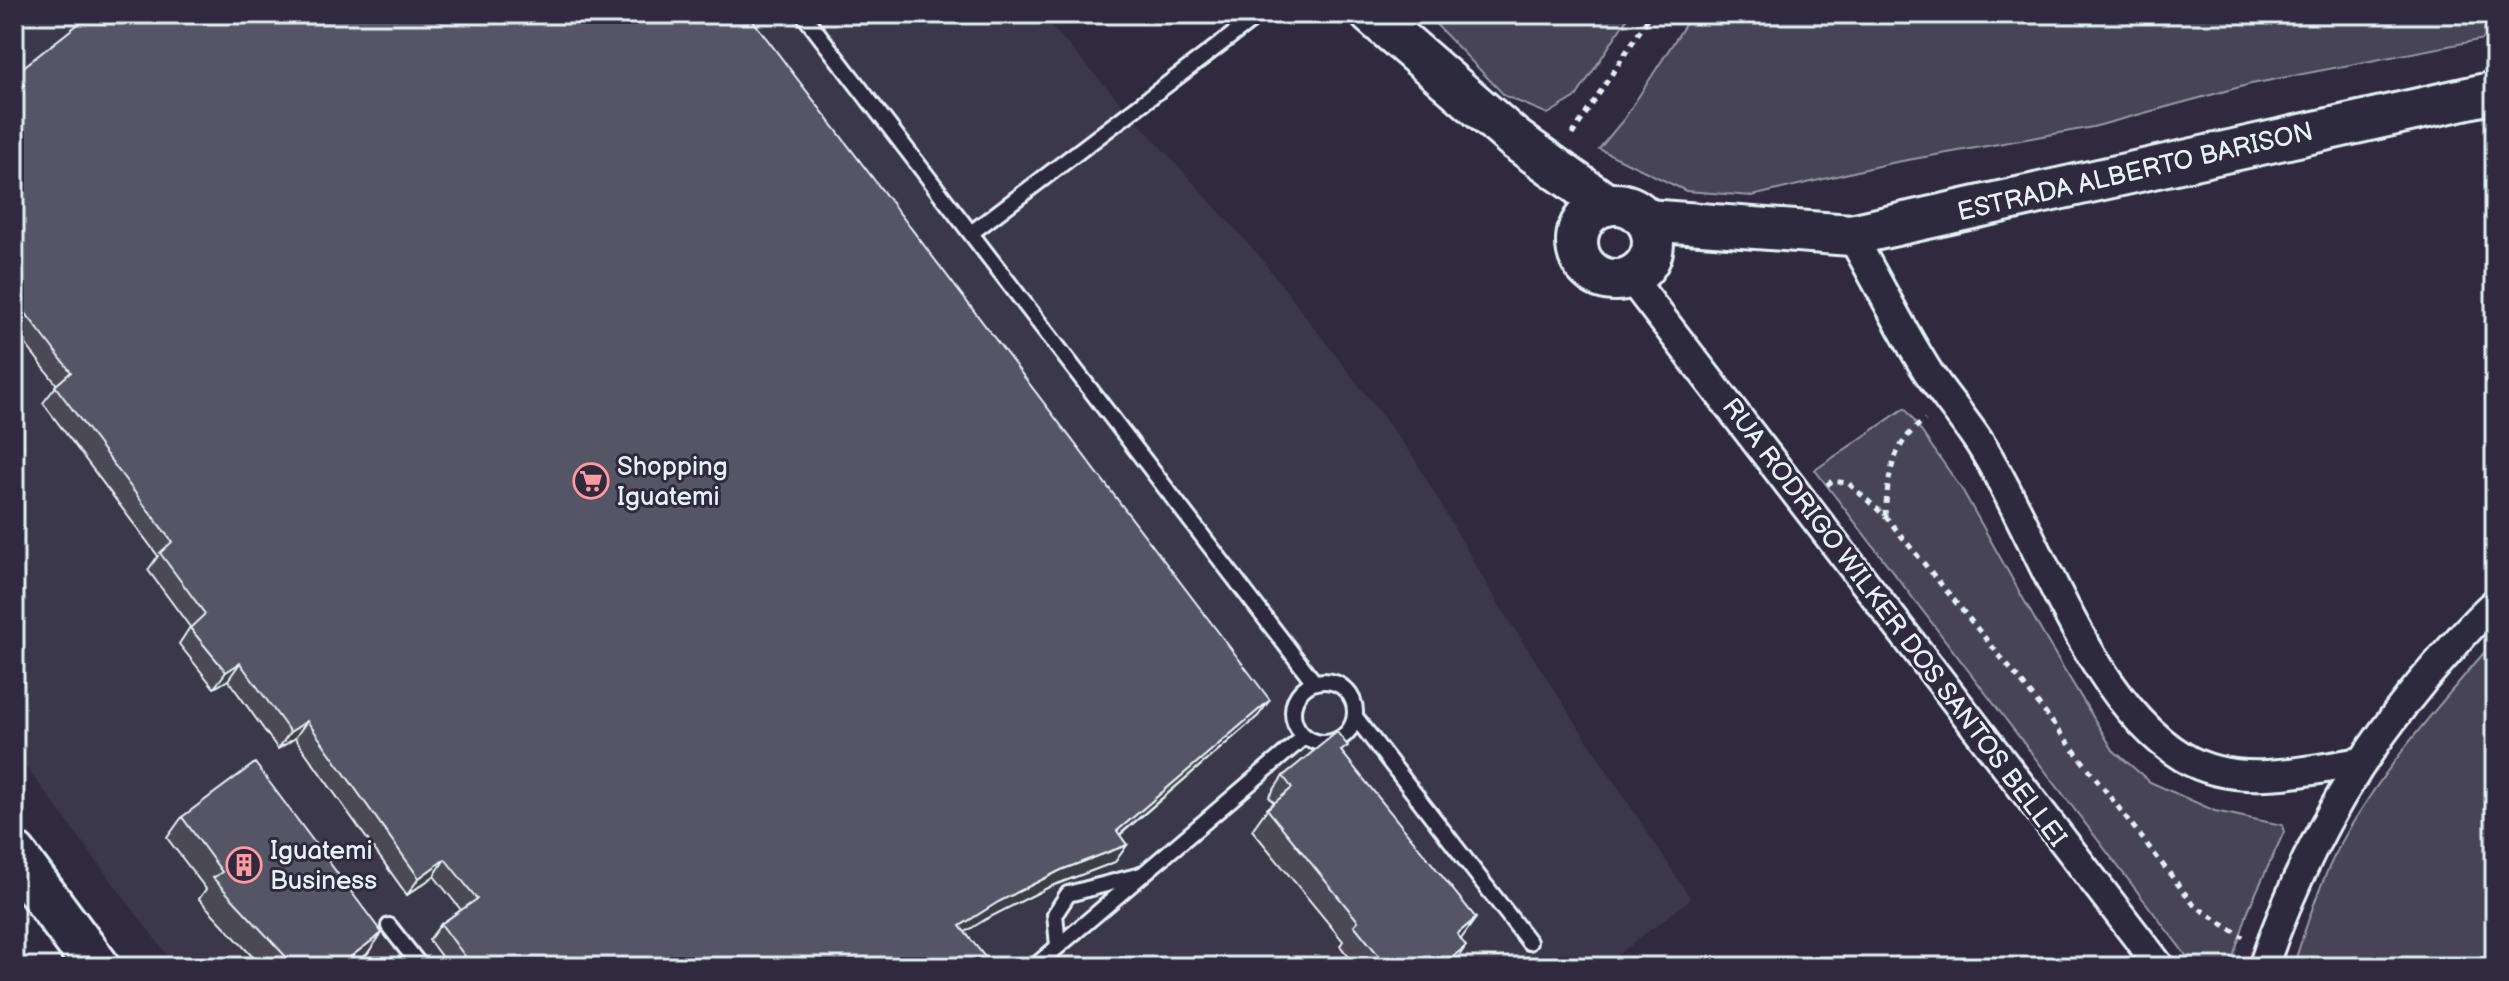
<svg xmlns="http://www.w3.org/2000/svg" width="2509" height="981" font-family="'Balsamiq Sans',sans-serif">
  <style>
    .built { fill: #3b3749 }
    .green { fill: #464455; stroke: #979aa6; stroke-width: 2 }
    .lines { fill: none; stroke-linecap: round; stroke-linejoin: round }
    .lane-casing { stroke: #e8f1f8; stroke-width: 20 }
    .street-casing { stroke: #e8f1f8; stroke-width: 34 }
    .secondary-casing { stroke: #e8f1f8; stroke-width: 46 }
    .primary-casing { stroke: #e8f1f8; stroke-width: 50 }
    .path { stroke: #e8f1f8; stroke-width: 5; stroke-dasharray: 6 6; stroke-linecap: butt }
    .lane { stroke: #2f2a3d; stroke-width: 14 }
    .street { stroke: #2f2a3d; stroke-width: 28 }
    .secondary { stroke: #2f2a3d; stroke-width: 40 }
    .primary { stroke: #2f2a3d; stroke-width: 44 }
    .wall { fill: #4b4957; stroke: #e8f1f8; stroke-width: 2 }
    .shaded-wall { fill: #3d3c47; stroke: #e8f1f8; stroke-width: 2 }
    .building { fill: #575565; stroke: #e8f1f8; stroke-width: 2 }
    .labels { text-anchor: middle; stroke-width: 6; stroke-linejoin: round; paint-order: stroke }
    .street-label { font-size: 26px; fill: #e8f1f8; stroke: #2f2a3d }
    .poi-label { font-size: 26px; fill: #e8f1f8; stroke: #2f2a3d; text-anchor: start }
  </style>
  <rect width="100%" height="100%" fill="#2f2a3d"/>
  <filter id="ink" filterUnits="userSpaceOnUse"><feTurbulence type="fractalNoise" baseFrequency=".0125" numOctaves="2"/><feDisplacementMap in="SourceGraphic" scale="16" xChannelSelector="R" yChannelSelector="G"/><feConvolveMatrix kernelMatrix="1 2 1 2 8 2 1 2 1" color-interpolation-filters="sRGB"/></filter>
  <g filter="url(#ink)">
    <path class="built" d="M14,14H1040L1257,253L1413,456L1497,602L1691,899L1602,967H176L14,751Z"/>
    <g class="green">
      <path d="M1426,14H1630L1576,97L1548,114L1505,96Z"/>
      <path d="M1692,14H2495V37L2251,84L2093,127L1891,163L1752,196L1686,191L1599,149L1624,119Z"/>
      <path d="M1905,408L1963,491L2043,634L2113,750L2150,782L2215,811L2282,825L2284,832L2249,908L2230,967H2195L1815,470Z"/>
      <path d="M2495,640V967H2293C2306,927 2319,884 2339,847C2380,771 2439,705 2495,640Z"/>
    </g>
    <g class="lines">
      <defs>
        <g id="lane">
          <path d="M803,14L1314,682"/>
          <path d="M971,233L1260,14"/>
          <circle cx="1324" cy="712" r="31"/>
          <path d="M1356,718L1529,942"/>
          <path d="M389,926L421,967"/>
          <path d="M1058,946L1055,914L1068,894L1141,875"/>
          <path d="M1034,967L1304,737"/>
        </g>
        <g id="street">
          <path d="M1851,235C1877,280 1900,328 1928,372C1945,397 1965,420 1981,445C2040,539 2088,699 2183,757C2235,789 2304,771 2361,762"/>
          <path d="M1630,277L2160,967"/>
          <path d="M2263,967C2303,849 2364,744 2448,652C2463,635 2478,617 2495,603"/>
        </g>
        <g id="secondary">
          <path d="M1371,14L1515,139L1607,205"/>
          <circle cx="1615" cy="242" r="38"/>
          <path d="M1646,220L1851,235L2495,92"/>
        </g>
        <path id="primary" d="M14,855L97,967"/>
      </defs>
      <use href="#lane" class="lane-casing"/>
      <use href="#street" class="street-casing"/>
      <use href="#secondary" class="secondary-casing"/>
      <use href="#primary" class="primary-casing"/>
      <g class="path">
        <path d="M1572,135L1651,14"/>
        <path d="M1827,485L1832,481L1848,483L1885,516C1888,477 1891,444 1925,420"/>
        <path d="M1885,516L2022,683L2194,905L2243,937"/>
      </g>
      <use href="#lane" class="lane"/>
      <use href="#street" class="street"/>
      <use href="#secondary" class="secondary"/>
      <use href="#primary" class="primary"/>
    </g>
    <g class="wall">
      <path d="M14,68L17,72L1258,716L1120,835L1127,845L1115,862L1049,887L986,919L964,932L986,967H449L429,940L441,924L461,910L434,876L407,895L295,738L278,749L228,680L214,688L179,644L190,627L148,570L158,556L43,403L57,385L14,329Z"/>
      <path d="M1342,754L1461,939L1451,967H1357L1340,946L1343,941L1252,830L1267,809L1274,803L1269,797L1283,776Z"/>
      <path d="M182,817L382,933L367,954L350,967H262L199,899L206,889L167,838Z"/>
    </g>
    <g class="shaded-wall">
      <path d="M240,663L228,680L214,688L226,672Z"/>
      <path d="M1270,700L1258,716L1105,847L1117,831Z"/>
      <path d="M307,721L295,738L278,749L290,732Z"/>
      <path d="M1127,845L1115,862L1049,887L986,919L948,943L960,926L998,902L1061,870Z"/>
      <path d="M445,859L434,876L407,895L419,878Z"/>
      <path d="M1476,918L1461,939L1457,934Z"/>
      <path d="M382,933L367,954L350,967H337Z"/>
      <path d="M1466,946L1452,966L1440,967Z"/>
    </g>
    <g class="building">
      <path d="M91,14H748L1270,700L1117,831L1127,845L1061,870L998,902L960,926L989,962L983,967H473L441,924L477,899L445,859L419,878L307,721L290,732L240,663L226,672L190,628L205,614L160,553L172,542L55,386L71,372L14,298V68L17,72Z"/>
      <path d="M1337,732L1348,746L1341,751L1476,918L1457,934L1466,946L1440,967H1388L1354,925L1358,921L1267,809L1292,788L1283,776Z"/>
      <path d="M255,763L382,933L337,967H300L288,959L213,878L222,872L182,817Z"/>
    </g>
  </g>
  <defs>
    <symbol id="supermarket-ring" viewBox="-11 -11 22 22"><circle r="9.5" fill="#2f2a3d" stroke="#ff9aa2" stroke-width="1.5"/><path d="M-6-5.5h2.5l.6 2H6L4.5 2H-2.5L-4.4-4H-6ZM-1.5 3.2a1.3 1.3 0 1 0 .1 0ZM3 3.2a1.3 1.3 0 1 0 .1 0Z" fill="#ff9aa2"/></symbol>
    <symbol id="building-ring" viewBox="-11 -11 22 22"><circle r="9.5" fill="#2f2a3d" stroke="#ff9aa2" stroke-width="1.5"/><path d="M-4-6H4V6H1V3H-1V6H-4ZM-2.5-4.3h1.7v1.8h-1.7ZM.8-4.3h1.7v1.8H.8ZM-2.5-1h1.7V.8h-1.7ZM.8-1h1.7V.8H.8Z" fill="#ff9aa2"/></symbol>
  </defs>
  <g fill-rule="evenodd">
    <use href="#supermarket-ring" x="571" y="461" width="40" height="40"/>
    <use href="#building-ring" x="224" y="845" width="40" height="40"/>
  </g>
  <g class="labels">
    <g class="street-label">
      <text transform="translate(2135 171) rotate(-13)" y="9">ESTRADA ALBERTO BARISON</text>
      <text transform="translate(1895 622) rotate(53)" y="9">RUA RODRIGO WILKER DOS SANTOS BELLEI</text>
    </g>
    <g class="poi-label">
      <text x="617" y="475">Shopping<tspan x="617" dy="30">Iguatemi</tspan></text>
      <text x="270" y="859">Iguatemi<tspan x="270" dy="30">Business</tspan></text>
    </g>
  </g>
  <rect width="2509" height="981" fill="none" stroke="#2f2a3d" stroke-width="48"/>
  <rect x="24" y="24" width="2461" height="933" fill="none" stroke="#e8f1f8" stroke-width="3" filter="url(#ink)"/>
</svg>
